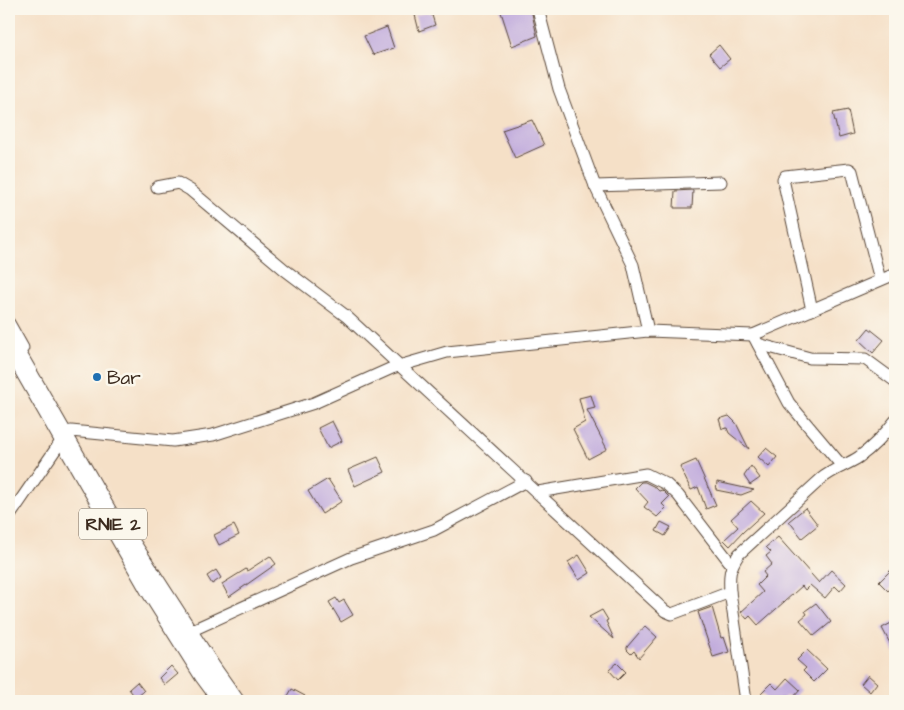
<svg xmlns="http://www.w3.org/2000/svg" width="904" height="710" font-family="'Architects Daughter',sans-serif">
  <style>
    .building { fill: #c2addd }
    .lines { fill: none; stroke-linecap: round; stroke-linejoin: round }
    .street-casing { stroke: #574537; stroke-width: 13 }
    .highway-casing { stroke: #574537; stroke-width: 22 }
    .street { stroke: #fff; stroke-width: 11 }
    .highway { stroke: #fff; stroke-width: 20 }
    .poi-dot { fill: #1f6fb2; stroke: #fbf7ec; stroke-width: 2 }
    .labels { text-anchor: middle; stroke-width: 5; stroke-linejoin: round; paint-order: stroke }
    .shield { fill: #fbf7ec; stroke: #75685c; stroke-width: 1 }
    .shield-label { font-size: 18px; font-weight: bold; fill: #3b2a1e }
    .poi-label { font-size: 19px; fill: #3b2a1e; stroke: #fbf7ec; text-anchor: start }
  </style>
  <rect width="100%" height="100%" fill="#fbf7ec"/>
  <filter id="ink" filterUnits="userSpaceOnUse"><feTurbulence type="fractalNoise" baseFrequency=".02" numOctaves="2"/><feDisplacementMap in="SourceGraphic" scale="10" xChannelSelector="R" yChannelSelector="G"/><feConvolveMatrix kernelMatrix="1 2 1 2 8 2 1 2 1" color-interpolation-filters="sRGB"/></filter>
  <filter id="wash" filterUnits="userSpaceOnUse"><feTurbulence type="fractalNoise" baseFrequency=".0096" numOctaves="4" result="noise"/><feDisplacementMap in="SourceGraphic" scale="20" xChannelSelector="R" yChannelSelector="G"/><feGaussianBlur stdDeviation="1.12" result="paint"/><feColorMatrix in="noise" values="0 0 0 0 0 0 0 0 0 0 0 0 0 0 0 0 0 1.4 0 .05"/><feComposite in="paint" operator="in"/></filter>
  <g filter="url(#wash)">
    <rect width="100%" height="100%" fill="#f5e0c7"/>
    <g id="blocks">
      <g class="building">
        <path d="M500,9H531L537,36L512,46Z"/>
        <path d="M431,12L435,25L419,31L415,15Z"/>
        <path d="M387,27L394,48L373,55L364,36Z"/>
        <path d="M719,45L730,59L720,67L709,54Z"/>
        <path d="M848,110L853,134L839,138L833,113Z"/>
        <path d="M532,120L544,145L515,158L502,130Z"/>
        <path d="M693,190L692,208H674L675,191Z"/>
        <path d="M869,328L884,340L873,353L859,340Z"/>
        <path d="M591,395L595,408L587,410L607,449L588,459L573,429L585,422L579,398Z"/>
        <path d="M729,416L736,423L749,449L729,433L727,428L722,429L719,419Z"/>
        <path d="M332,421L342,441L328,448L318,428Z"/>
        <path d="M766,448L777,457L769,467L758,457Z"/>
        <path d="M378,457L385,472L355,486L348,470Z"/>
        <path d="M696,460L716,505L706,509L698,487L691,490L680,467Z"/>
        <path d="M751,466L760,478L750,485L744,476Z"/>
        <path d="M328,479L342,501L322,514L308,491Z"/>
        <path d="M641,482H645L655,487L659,491L662,490L669,497L662,504L666,508L657,517L644,507L648,502L635,488Z"/>
        <path d="M717,482L754,490L741,495L716,490Z"/>
        <path d="M751,501L764,513L743,532L730,546L724,540L738,527L731,519Z"/>
        <path d="M805,508L818,525L802,538L789,521Z"/>
        <path d="M661,522L671,527L665,536L656,531Z"/>
        <path d="M234,525L239,535L219,545L214,535Z"/>
        <path d="M778,537L819,583L831,570L846,584L840,591L835,586L825,598L810,585L805,590L802,586L758,625L750,616L747,619L741,612L763,592L757,585L766,576L763,572L772,564L766,556L771,552L766,547Z"/>
        <path d="M579,555L590,573L579,580L568,562Z"/>
        <path d="M270,556L276,564L229,597L222,584L246,569L247,571Z"/>
        <path d="M895,566V584L888,591L879,582Z"/>
        <path d="M216,570L221,578L212,584L207,576Z"/>
        <path d="M336,598L339,603L344,600L353,615L341,622L329,602Z"/>
        <path d="M816,603L831,622L814,636L800,620L807,614L805,611Z"/>
        <path d="M712,607L721,638L724,637L729,652L713,657L698,612Z"/>
        <path d="M602,610L608,620L606,621L614,639L589,617Z"/>
        <path d="M895,621V653L882,628Z"/>
        <path d="M645,626L657,637L639,658L634,651L631,654L627,650V647Z"/>
        <path d="M807,650L827,669L814,682L803,671L806,668L797,660Z"/>
        <path d="M617,663L626,672L618,680L609,670Z"/>
        <path d="M171,666L178,674L165,685L159,678Z"/>
        <path d="M868,675L877,683L870,692L861,684Z"/>
        <path d="M787,678L800,690L792,699L787,695L780,701H769L761,693L771,683L777,689Z"/>
        <path d="M137,682L144,691L136,698L129,689Z"/>
        <path d="M292,689L305,696L302,701H285Z"/>
      </g>
    </g>
  </g>
  <g filter="url(#ink)">
    <use href="#blocks" fill-opacity="0" stroke="#574537" stroke-width="1"/>
    <g class="lines">
      <defs>
        <g id="street">
          <path d="M538,9L559,89L595,186L633,265L648,331"/>
          <path d="M595,186L721,182"/>
          <path d="M157,187L178,183L190,190L285,270L346,316L665,611L672,614L730,592"/>
          <path d="M812,310L783,179L785,176L849,169L852,171L880,280"/>
          <path d="M9,323L23,348"/>
          <path d="M753,335L789,403L842,466"/>
          <path d="M758,344L810,358L865,359L895,381"/>
          <path d="M538,492L646,474L666,484L678,495L732,565"/>
          <path d="M9,517L64,437L71,431L173,441L213,435L314,403L392,368L447,352L648,331L753,335L895,274"/>
          <path d="M133,540L215,667L239,701"/>
          <path d="M186,633L351,558L434,530L526,481"/>
          <path d="M746,701L730,592C729,575 729,569 739,554L821,479C833,469 847,465 859,457C873,447 885,434 895,421"/>
        </g>
        <path id="highway" d="M9,342L151,590L204,674L224,701"/>
      </defs>
      <use href="#street" class="street-casing"/>
      <use href="#highway" class="highway-casing"/>
      <use href="#street" class="street"/>
      <use href="#highway" class="highway"/>
    </g>
  </g>
  <circle class="poi-dot" cx="97" cy="377" r="5"/>
  <g class="labels">
    <rect class="shield" x="79" y="508.5" width="68" height="31" rx="4"/>
    <g class="shield-label">
      <text x="113" y="530">RNIE 2</text>
    </g>
    <g class="poi-label">
      <text x="107" y="384">Bar</text>
    </g>
  </g>
  <rect width="904" height="710" fill="none" stroke="#fbf7ec" stroke-width="30"/>
</svg>
